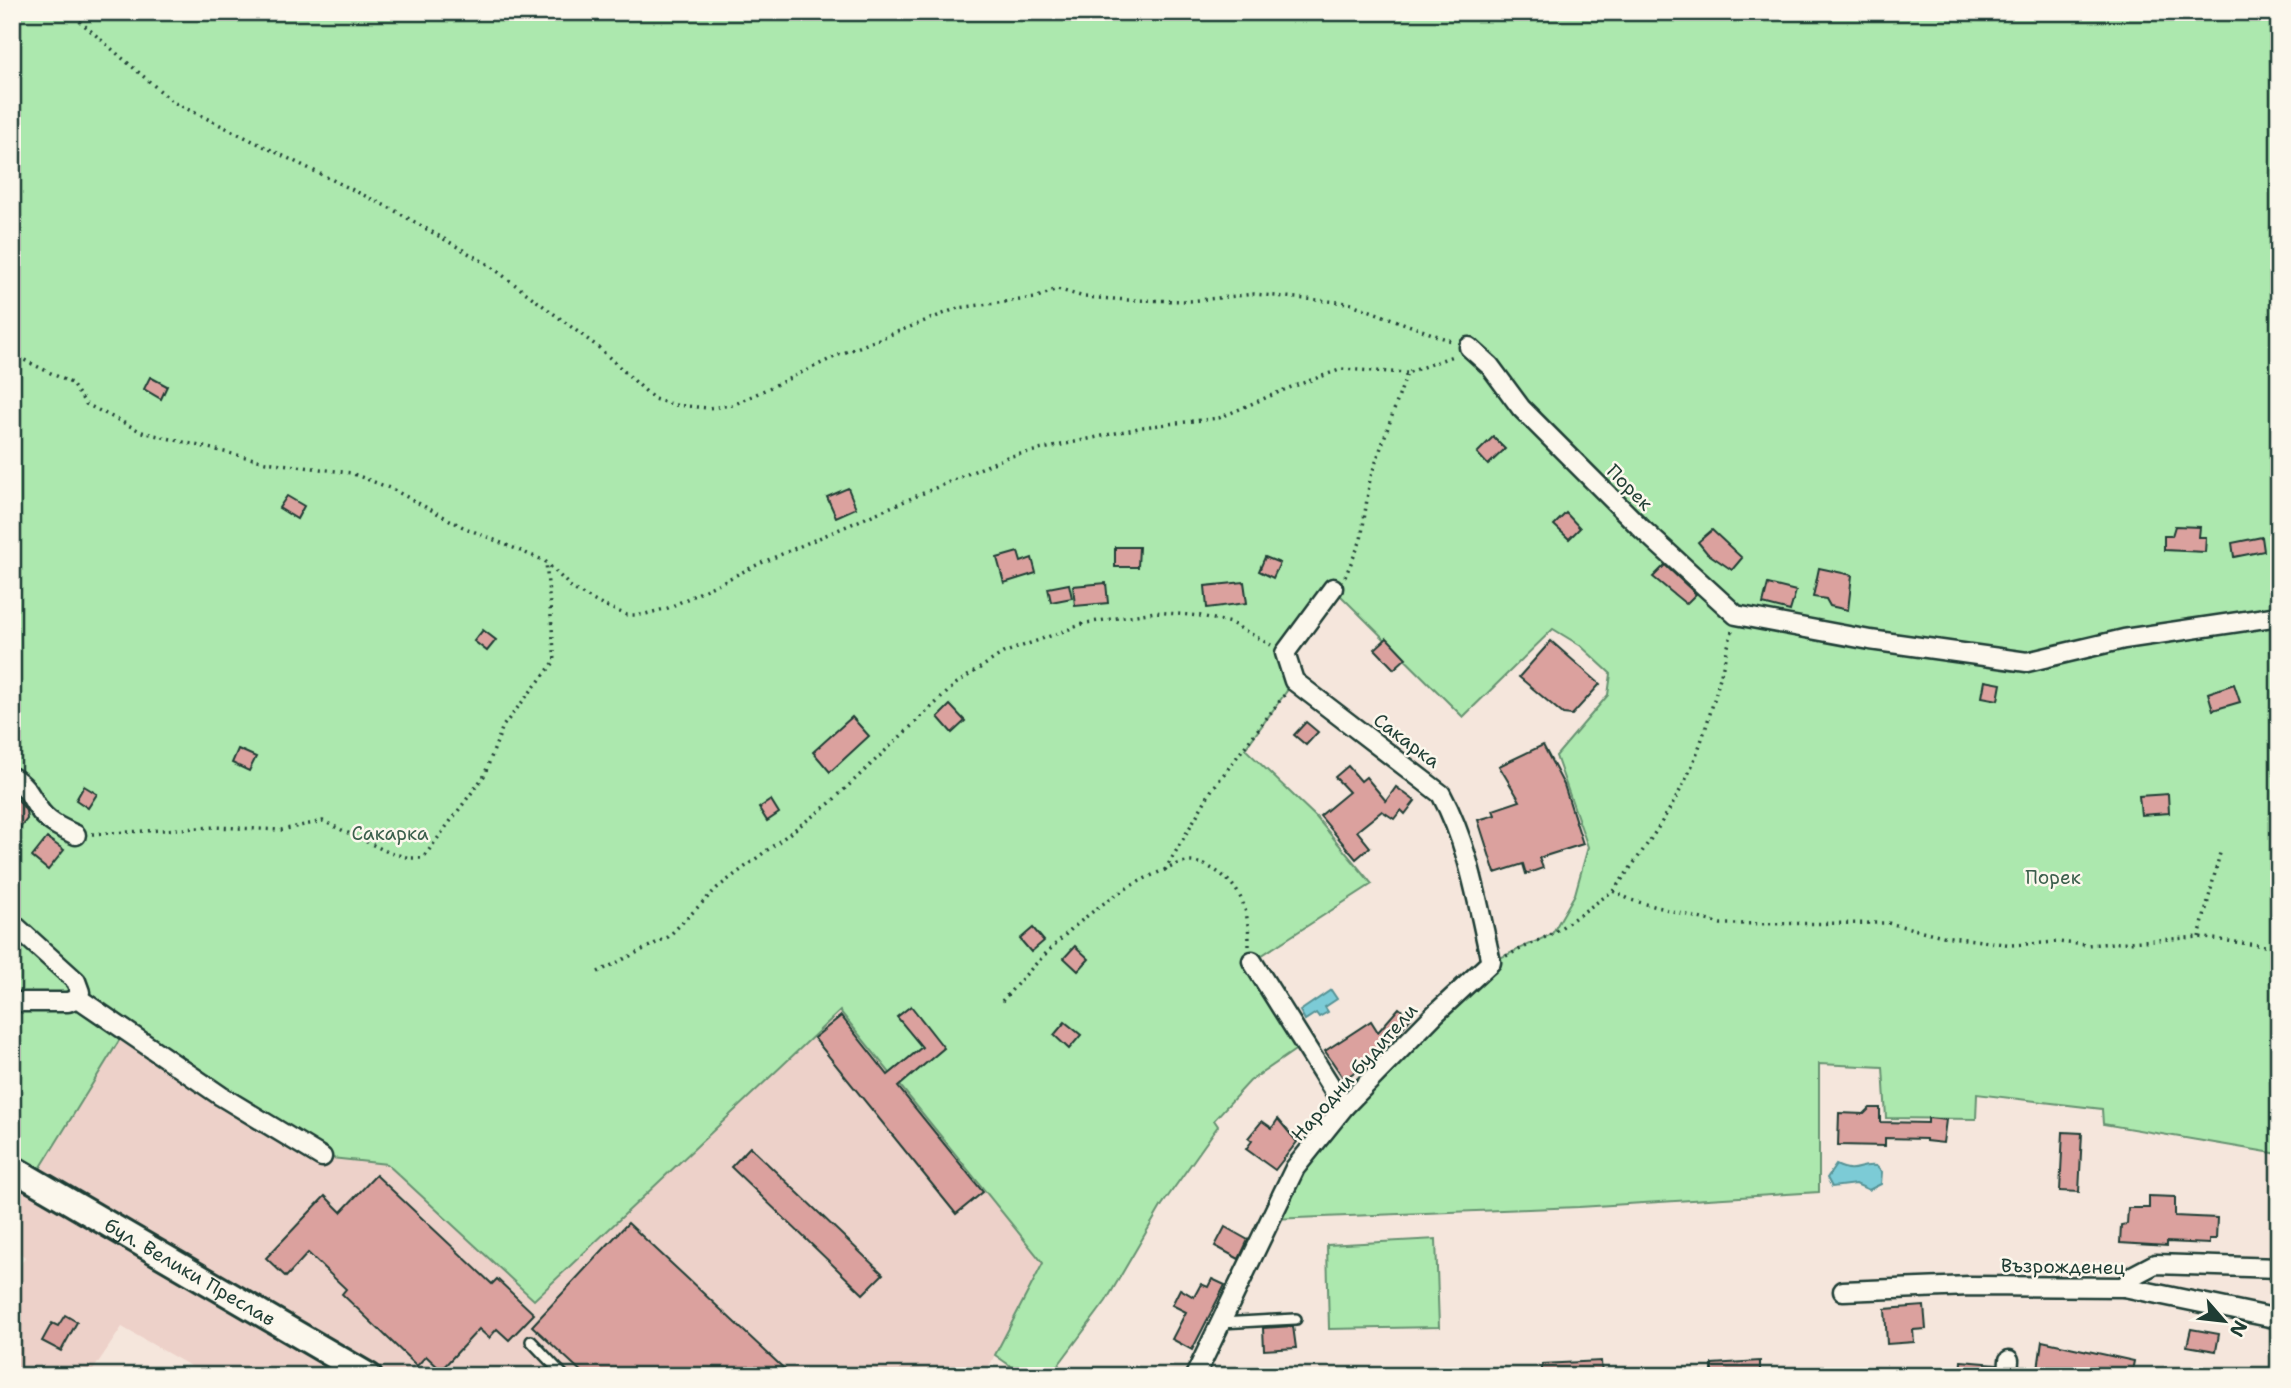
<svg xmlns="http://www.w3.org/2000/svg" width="2291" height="1388" font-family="'Shantell Sans',sans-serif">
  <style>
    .built { fill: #edd1c9 }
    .green { fill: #ace8ae; stroke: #669271; stroke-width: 2 }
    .water { fill: #7bcbd6; stroke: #569295; stroke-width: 2 }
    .building { fill: #dba19e; stroke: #1f3d34; stroke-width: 2 }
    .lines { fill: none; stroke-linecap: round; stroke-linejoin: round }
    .service-casing { stroke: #1f3d34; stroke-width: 14 }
    .minor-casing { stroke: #1f3d34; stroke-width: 23 }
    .secondary-casing { stroke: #1f3d34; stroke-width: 30 }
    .path { stroke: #1f3d34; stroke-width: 3.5; stroke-dasharray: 2 5; stroke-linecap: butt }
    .service { stroke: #fbf7ec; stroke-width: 9 }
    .minor { stroke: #fbf7ec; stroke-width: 18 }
    .secondary { stroke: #fbf7ec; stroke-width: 24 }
    .labels { text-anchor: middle; stroke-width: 5; stroke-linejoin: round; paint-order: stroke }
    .street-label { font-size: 19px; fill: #1f3d34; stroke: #fbf7ec }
    .park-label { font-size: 19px; fill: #3b5f4c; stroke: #fbf7ec }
  </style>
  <rect width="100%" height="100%" fill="#f5e6dc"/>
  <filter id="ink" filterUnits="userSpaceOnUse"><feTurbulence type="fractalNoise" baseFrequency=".0143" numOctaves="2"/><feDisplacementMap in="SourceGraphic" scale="14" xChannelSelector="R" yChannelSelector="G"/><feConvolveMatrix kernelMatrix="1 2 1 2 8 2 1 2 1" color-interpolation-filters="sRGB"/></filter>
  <g filter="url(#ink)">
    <path class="built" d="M840,1011L1043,1263L984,1376H208L122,1327L89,1376H12V1280L25,1257L12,1247V1189L33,1180L126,1030L322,1157L387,1164L534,1300Z"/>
    <g class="green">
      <path d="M12,12H2279V1154L2103,1124L2102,1109L1977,1094L1976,1119L1886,1118L1883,1067L1819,1064V1192L1579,1207L1272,1219L1295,1168L1491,962L1552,934L1575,894L1588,847L1556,756L1608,695L1611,674L1581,646L1553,629L1463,717L1333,588L1285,653L1294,681L1245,749L1316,817L1372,884L1253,961L1304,1044L1250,1081L1214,1120L1218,1126L1162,1205L1106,1301L1050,1376H1025L995,1355L1043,1263L840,1011L534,1300L387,1164L322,1157L125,1031L33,1180L12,1168Z"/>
      <path d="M1436,1239L1439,1327L1329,1329L1327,1245Z"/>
    </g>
    <g class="water">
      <path d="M1331,990L1337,999L1325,1007L1328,1012L1319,1017L1316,1013L1305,1020L1300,1011Z"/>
      <path d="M1836,1165C1857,1175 1856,1164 1876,1166L1882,1172L1881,1184L1869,1190L1856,1184L1832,1187L1827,1178Z"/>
    </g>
    <g class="building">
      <path d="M150,377L167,386L161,399L144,389Z"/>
      <path d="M1493,437L1505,449L1488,465L1477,453Z"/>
      <path d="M848,488L856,508L836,517L827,497Z"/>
      <path d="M287,496L304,506L297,519L279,508Z"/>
      <path d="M1566,513L1580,528L1569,539L1554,525Z"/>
      <path d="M2175,526L2200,527L2199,537H2206L2205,552L2164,550V536H2172Z"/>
      <path d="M1712,530L1742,558L1732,570L1707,553L1698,542Z"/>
      <path d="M2262,537L2264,551L2234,557L2232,543Z"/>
      <path d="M1115,547H1139L1138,567H1115Z"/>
      <path d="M1018,552L1021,562L1032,558L1036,573L1004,583L997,558Z"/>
      <path d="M1265,557L1280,563L1273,578L1259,571Z"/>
      <path d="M1665,565L1696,594L1686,604L1653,577Z"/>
      <path d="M1819,568L1852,575L1848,610L1830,606L1826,599L1813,597Z"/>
      <path d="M1244,582L1247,603L1207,608L1205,586Z"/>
      <path d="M1106,583L1108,603L1075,606L1073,586Z"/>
      <path d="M1069,584L1072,598L1051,602L1048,588Z"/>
      <path d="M1768,584L1796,591L1790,611L1763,604Z"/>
      <path d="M483,630L496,640L487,651L474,641Z"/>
      <path d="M1387,638L1406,658L1394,669L1375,649Z"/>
      <path d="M1551,641L1600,684L1572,715L1563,714L1519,677Z"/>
      <path d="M1985,681L2001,684L1998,700L1982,697Z"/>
      <path d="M2234,684L2240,702L2213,710L2208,693Z"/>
      <path d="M950,705L965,721L952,733L938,717Z"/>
      <path d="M852,717L869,736L830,772L813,752Z"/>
      <path d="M1306,722L1318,732L1306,745L1294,735Z"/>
      <path d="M1543,745L1564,785L1583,844L1539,858L1543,868L1526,874L1523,864L1495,873L1478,820L1495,815L1493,810L1520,801L1499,766Z"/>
      <path d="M238,749L256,757L249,771L232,763Z"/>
      <path d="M1348,766L1361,781L1366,777L1386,801L1396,787L1415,801L1405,814L1401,810L1394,819L1382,811L1357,831L1370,847L1356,859L1320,816L1349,792L1335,777Z"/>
      <path d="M84,786L97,794L88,808L76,800Z"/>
      <path d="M12,791L26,811L27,819L12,838Z"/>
      <path d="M2168,794L2169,813L2141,815L2139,796Z"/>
      <path d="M771,800L779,813L767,821L759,808Z"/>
      <path d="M47,838L64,850L48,870L32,857Z"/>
      <path d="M1033,928L1044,941L1031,952L1020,939Z"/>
      <path d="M1075,946L1089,959L1078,971L1064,958Z"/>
      <path d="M911,1006L944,1048L898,1087L983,1192L956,1214L814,1038L841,1016L888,1075L922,1047L897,1017Z"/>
      <path d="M1399,1008L1411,1018L1377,1057L1344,1079L1325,1051L1371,1021L1378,1032Z"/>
      <path d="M1065,1022L1081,1035L1069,1049L1054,1035Z"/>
      <path d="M1870,1108H1880V1122L1928,1123V1118L1946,1120L1943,1143L1926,1141V1139L1885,1138V1146L1838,1145L1839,1113L1864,1114Z"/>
      <path d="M1278,1119L1297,1142L1275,1170L1246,1149L1252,1141L1248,1138L1262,1121L1272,1128Z"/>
      <path d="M2063,1132L2082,1133L2079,1192L2060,1191Z"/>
      <path d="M750,1147L883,1274L863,1294L731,1167Z"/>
      <path d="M376,1175L492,1284L497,1279L534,1314L509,1340L497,1329L489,1338L479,1329L441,1370L426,1356L417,1366L342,1294L346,1289L308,1253L286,1277L266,1258L325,1196L341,1212Z"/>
      <path d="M2149,1196L2175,1197V1216L2217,1218L2216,1239H2209V1244L2167,1242V1246L2120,1243L2121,1225L2127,1224L2128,1208H2149Z"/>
      <path d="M628,1223L792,1376H586L532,1326Z"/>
      <path d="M1225,1227L1248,1240L1239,1259L1215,1246Z"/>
      <path d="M1212,1279L1225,1285L1192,1350L1172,1339L1186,1312L1172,1305L1180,1289L1194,1297L1201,1284L1208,1287Z"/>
      <path d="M1924,1306L1926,1329L1913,1330L1914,1342L1887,1344L1885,1309Z"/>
      <path d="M65,1315L77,1322L61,1351L42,1341L52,1323L58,1326Z"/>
      <path d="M1293,1326L1296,1348L1264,1350L1263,1328Z"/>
      <path d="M2191,1329L2219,1334L2216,1351L2187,1346Z"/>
      <path d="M2042,1341L2134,1361L2131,1376H2037Z"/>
      <path d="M1601,1361L1602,1376H1542V1364Z"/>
      <path d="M1760,1361V1376H1712V1364Z"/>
      <path d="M1961,1361L1997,1364V1376H1960Z"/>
    </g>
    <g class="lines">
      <defs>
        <g id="service">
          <path d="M1221,1323L1296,1319"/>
          <path d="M531,1341L564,1376"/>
        </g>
        <g id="minor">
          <path d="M1469,347L1490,366L1521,408L1642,529L1736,615L1870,640L2027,662L2124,639L2279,616"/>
          <path d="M12,777C27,786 29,794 38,808C47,822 61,828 76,835"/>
          <path d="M12,923L76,981L80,992L78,998"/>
          <path d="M1252,961L1344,1107"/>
          <path d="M78,998L221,1096L322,1157"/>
          <path d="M12,1002H68L78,998"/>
          <path d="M2124,1287L2134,1275L2155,1264L2279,1268"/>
          <path d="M1843,1291L1970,1286L2124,1287L2279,1319"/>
          <path d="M1195,1376L1295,1168L1344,1107L1436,1013L1491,962C1478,905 1469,846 1441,794L1294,681L1285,653L1333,588"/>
          <path d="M2008,1376L2009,1360"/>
        </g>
        <g id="secondary">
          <path id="s1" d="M12,1168L369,1376"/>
        </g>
      </defs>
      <use href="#service" class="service-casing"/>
      <use href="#minor" class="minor-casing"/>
      <use href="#secondary" class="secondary-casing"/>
      <g class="path">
        <path d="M69,12L173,102L392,209L489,265L598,347L654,399L675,405L708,408L733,405L841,354L958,308L1035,298L1057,289L1084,297L1128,300L1190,301L1254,294L1349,303L1454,342"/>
        <path d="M12,354L71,383L86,404L142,432L266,462L351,473L392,489L463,527L545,561L573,589L600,604L627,615H642L668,608L761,563L1007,457L1143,427L1219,418L1286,389L1342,369L1407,373"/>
        <path d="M1345,577L1361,540L1370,479L1407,373L1455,355"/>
        <path d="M92,834L215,827L281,830L323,821L390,853L410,858H423L484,776L503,726L555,661L546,562"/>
        <path d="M1165,870L1211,791L1285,694"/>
        <path d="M1613,891C1641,855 1667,817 1687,777C1708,731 1719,680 1732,631"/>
        <path d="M2199,937L2221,849"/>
        <path d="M1506,956L1552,934L1613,891L1631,900L1721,924L1888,923L1943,936L2012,945L2058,942L2086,945L2199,937L2279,948"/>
        <path d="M598,972L668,937L717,888L830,803L957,683L1003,653L1086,623L1155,612L1201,616L1231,623L1271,645"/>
        <path d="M1002,1001C1048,949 1097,897 1162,871C1170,868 1180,862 1188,862C1200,861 1212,868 1222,875C1245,893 1249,917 1249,946"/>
      </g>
      <use href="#service" class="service"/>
      <use href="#minor" class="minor"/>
      <use href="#secondary" class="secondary"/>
    </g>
  </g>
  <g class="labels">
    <g class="street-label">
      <text transform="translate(1630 487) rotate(45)" y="7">Порек</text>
      <text transform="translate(1407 740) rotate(37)" y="7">Сакарка</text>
      <text transform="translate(1354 1072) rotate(-48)" y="7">Народни будители</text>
      <text transform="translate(2063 1266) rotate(1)" y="7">Възрожденец</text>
      <text dy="7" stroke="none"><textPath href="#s1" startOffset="206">бул. Велики Преслав</textPath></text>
    </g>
    <g class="park-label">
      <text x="390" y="840">Сакарка</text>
      <text x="2053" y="884">Порек</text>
    </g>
  </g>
  <rect width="2291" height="1388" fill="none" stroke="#fbf7ec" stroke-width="42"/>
  <rect x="21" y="21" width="2249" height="1346" fill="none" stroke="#1f3d34" stroke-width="2.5" filter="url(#ink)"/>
  <g transform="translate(2224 1321) rotate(118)" stroke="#fbf7ec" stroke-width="5" paint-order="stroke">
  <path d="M0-5L12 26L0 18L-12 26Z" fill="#1f3d34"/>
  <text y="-10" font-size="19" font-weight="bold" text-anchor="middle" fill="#1f3d34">N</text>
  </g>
</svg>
